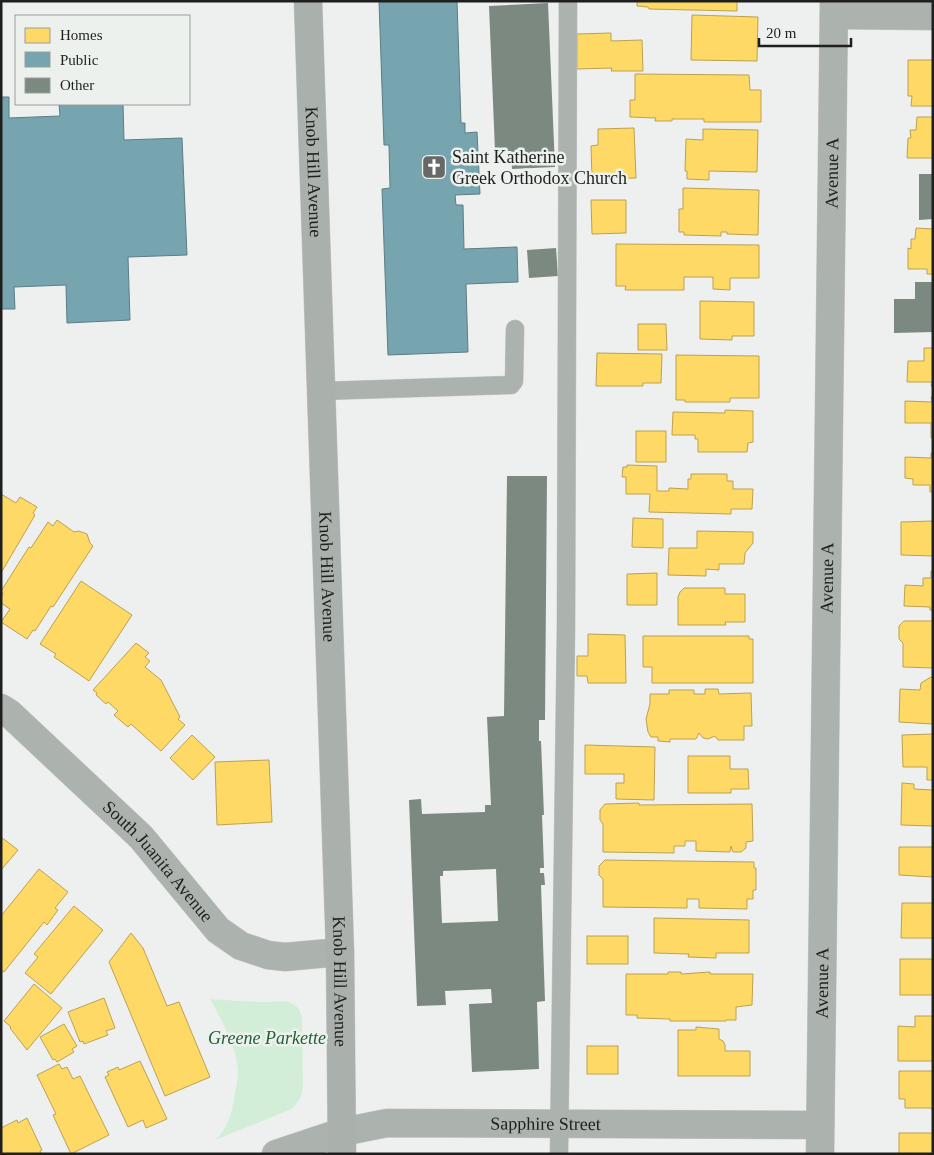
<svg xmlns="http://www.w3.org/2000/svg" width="934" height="1155" font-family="'Times New Roman',serif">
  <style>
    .green { fill: #d3eed8 }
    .homes { fill: #ffd966; stroke: #bca150 }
    .public { fill: #76a5af; stroke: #5c7d84 }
    .building { fill: #7c8981; fill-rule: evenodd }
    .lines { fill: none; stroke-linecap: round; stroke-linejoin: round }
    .lane-casing { stroke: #c9cac9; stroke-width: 19 }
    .street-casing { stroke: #c9cac9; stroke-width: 29 }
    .secondary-casing { stroke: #c9cac9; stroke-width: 29 }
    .lane { stroke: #acb3ae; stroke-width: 18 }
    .street { stroke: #acb3ae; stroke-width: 28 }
    .secondary { stroke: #aab1ac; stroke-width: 28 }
    .labels { text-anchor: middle; stroke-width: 5; stroke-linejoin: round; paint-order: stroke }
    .poi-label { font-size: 18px; fill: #1e1f1e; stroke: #edf1ee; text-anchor: start }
    .street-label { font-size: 18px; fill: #1e1f1e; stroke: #edf1ee }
    .park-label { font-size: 18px; font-style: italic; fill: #216134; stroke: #edf1ee }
  </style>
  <rect width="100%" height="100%" fill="#eef0ef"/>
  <path class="green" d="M210,999C229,1000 248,1002 268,1002C276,1002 284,1000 291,1003C299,1006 302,1014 302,1022L303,1089L300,1099L292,1109L215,1140C228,1128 231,1115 234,1099C235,1090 238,1080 238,1071C236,1045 222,1021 210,999Z"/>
  <g class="homes">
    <path d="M637,1H737V11L649,9L648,7L637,6Z"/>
    <path d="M692,15L758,17L757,61L691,60Z"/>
    <path d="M611,33V41L642,40L643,71H611L612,68L577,69V34Z"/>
    <path d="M908,60H933V106H911L912,96H908Z"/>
    <path d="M635,74L749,75L750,90H761V122H704V119H672V121H655L656,118L630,117V100H635Z"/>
    <path d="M917,117H933V158H907L908,138H911L910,130H916Z"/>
    <path d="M634,128L636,178L592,179L591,146L598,145V129Z"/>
    <path d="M703,129L758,130L757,172L709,171V180L687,179V171H685L686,139L703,140Z"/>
    <path d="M683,188L759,190L758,235L727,234V232H721V236L684,235V232H679V209H683Z"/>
    <path d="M591,200H626V233L592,234Z"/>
    <path d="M916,228L933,229V274H927V269H908V248L911,249V239H915Z"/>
    <path d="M616,244L759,245V278H730V290L713,289V277H684V290H625L626,286H616Z"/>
    <path d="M700,301L754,302V336H732V340L700,339Z"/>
    <path d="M638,324H666L667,350H638Z"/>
    <path d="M924,348H933V386H931L932,382H907L908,361H924Z"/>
    <path d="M597,353L662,354L661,383H643V386H596Z"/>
    <path d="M676,355L759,356V398H730V402H685V400H676Z"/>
    <path d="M931,397H933V438H931V423H905V401L932,402Z"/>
    <path d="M725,410L753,411V442L748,443L747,452H698V439H695V435H672L673,412L725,413Z"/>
    <rect x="636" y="431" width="30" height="31"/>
    <path d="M931,453H933V492H930V485H913V479L905,478V457L931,458Z"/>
    <path d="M627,465L657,466V491H669V488L688,489V479H691V474H727V481H733V489H753L752,509H731V514L649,512L650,494H626V477H622L623,467H627Z"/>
    <path d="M1,494L16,503L20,497L37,507L33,513L35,515L1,573Z"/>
    <path d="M633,518L663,519V548L632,547Z"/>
    <path d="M57,520L74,532L79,531L87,534L90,543L93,546L53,607L51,606L35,631L33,630L27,639L1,622L10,609L1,603V598L3,594L1,591L29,547L31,548L48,522L53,526Z"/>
    <path d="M933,521V556L901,555V522Z"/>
    <path d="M697,531L753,532V543L745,553L744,564H719V570L706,569V576L668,575L669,548H697Z"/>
    <path d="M931,571H933V610H930V607L904,606L905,585L923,586V578H931Z"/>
    <path d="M657,573V605H627V574Z"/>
    <path d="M81,581L132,615L89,681L54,657L56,654L40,644Z"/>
    <path d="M684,588H725V594H745V622H725L726,625H678V597L680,592Z"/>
    <path d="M904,621H933V668L903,667V643L899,639V626Z"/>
    <path d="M588,634L625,635L626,683H588L587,676H577V656H588Z"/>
    <path d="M643,636H749V639H753V683H652V667H643Z"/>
    <path d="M136,643L149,653L145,657L150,661L145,667L161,680L180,717L178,719L185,725L161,751L131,724L128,727L114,715L118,711L108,702L106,704L96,695L97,693L93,690Z"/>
    <path d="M931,677H933V724L899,722L900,689L920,690L921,683Z"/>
    <path d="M705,689H718L719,694L751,693L752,726H744V740H718L715,736L708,739L703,738L699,733L696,739H670V742L658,741V737H651L648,732L646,719L650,704V694H669V690H694V694H705Z"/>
    <path d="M933,734V780H927V767H903L902,735Z"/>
    <path d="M192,735L215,757L193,780L170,758Z"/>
    <path d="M585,745L655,747L654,800L616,799V783H624V774H585Z"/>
    <path d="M688,756H730V769H748L749,789H731V793H688Z"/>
    <path d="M269,760L272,822L217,825L215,762Z"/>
    <path d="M902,783L914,784V789L933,790V826L901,825Z"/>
    <path d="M639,803V805L752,804L753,841L746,842V848L741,852H733L731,846L730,852L696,851V841H685V846H674V853L603,852V824L600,820V810L605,804Z"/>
    <path d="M1,837L18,850L1,870Z"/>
    <path d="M899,847H933V877L899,875Z"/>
    <path d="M605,860L754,862V868H756V890H753V899H747V909L699,908V899H687V908L603,907V879L599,875V866Z"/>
    <path d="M39,869L68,892L55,908L58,910L47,925L44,922L4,972L1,970V916Z"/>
    <path d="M902,903H933V938H901Z"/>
    <path d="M74,906L103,930L51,994L25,973L38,957L34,954Z"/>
    <path d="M654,918L749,920V953H716V958L688,957L689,954L654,953Z"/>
    <path d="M131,933L143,948L167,1006L179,1002L210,1077L165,1096L109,962Z"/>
    <rect x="587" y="936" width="41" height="28"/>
    <rect x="900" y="959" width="33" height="36"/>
    <path d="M668,972H681V974L710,972V974H753L752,1005L736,1007V1020H726V1021H670V1019L637,1018V1015H626V974H668Z"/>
    <path d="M34,984L62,1008L27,1050L10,1028L11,1027L4,1021Z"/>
    <path d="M104,998L115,1028L106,1031L108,1035L84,1044L83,1041L80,1042L68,1012Z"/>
    <path d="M915,1016H933V1061H898V1026L915,1027Z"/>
    <path d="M64,1024L77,1046L72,1049L74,1052L57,1062L55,1059L53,1060L40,1037Z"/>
    <path d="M696,1027L719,1029V1039L723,1041L725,1045V1051H750V1076H678V1030H696Z"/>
    <rect x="587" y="1046" width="31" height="28"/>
    <path d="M140,1061L167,1119L146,1128L143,1120L128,1127L105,1077L109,1075L107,1072L118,1067L119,1070Z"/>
    <path d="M59,1064L62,1069L67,1067L73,1079L80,1076L109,1135L71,1154L53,1115L56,1114L37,1075Z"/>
    <path d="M899,1071H933V1111L931,1108H905V1099H899Z"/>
    <path d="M27,1118L42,1150L40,1151L41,1154H1V1128L17,1120L18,1123Z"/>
    <rect x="899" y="1133" width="34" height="21"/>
  </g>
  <g class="public">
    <path d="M379,1H457L461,123H465V133L477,132L480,194L455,195L456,205H463L464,249L517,247L518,282L466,284L468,352L388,355L382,189L390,188L389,145H384Z"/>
    <path d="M1,97H9V118L60,116L59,104H123L124,140L182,138L187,255L128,257L130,320L67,323L66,285L14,287L15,309H1Z"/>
  </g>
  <g class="building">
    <path d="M548,3L555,167L512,169L511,151H495L489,6Z"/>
    <path d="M919,174H933V219L919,220Z"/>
    <path d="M556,248L558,276L529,278L527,250Z"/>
    <path d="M915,282H933V332L894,333V299H915Z"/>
    <path d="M507,476H547L545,720H539V741H541L544,815H542L544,868H540V873H544L545,885H541L545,1001L537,1002L539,1069L472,1072L469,1004L492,1003L491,989L445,991L446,1005L417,1006L409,800L421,799L422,814L485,812V805H491L487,717L504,716ZM496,869L498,921L442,923L440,876H443V871Z"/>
  </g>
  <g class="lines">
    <defs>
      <g id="lane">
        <path d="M321,391L511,385L514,381L515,329"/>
        <path d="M559,1154L566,626L568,1"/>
      </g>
      <g id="street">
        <path d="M834,15L933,16"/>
        <path id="s1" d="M1,708L9,713L141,837L218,930L241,946L268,955L285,957L340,952"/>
        <path id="s2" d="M276,1154L342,1132L387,1123L820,1125"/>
        <path id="s3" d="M820,1154L834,1"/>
      </g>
      <g id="secondary">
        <path id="s4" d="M308,1L340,952L342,1154"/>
      </g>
    </defs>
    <use href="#lane" class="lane-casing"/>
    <use href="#street" class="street-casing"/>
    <use href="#secondary" class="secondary-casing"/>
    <use href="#lane" class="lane"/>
    <use href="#street" class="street"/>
    <use href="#secondary" class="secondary"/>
  </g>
  <defs>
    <symbol id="church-square" viewBox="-11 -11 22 22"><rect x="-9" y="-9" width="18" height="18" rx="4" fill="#676867" stroke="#edf1ee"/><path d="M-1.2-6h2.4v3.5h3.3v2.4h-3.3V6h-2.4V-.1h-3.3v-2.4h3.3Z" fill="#fff"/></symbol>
  </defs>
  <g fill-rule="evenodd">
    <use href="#church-square" x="420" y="153" width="28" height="28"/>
  </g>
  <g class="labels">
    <g class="poi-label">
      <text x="452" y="163">Saint Katherine<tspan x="452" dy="21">Greek Orthodox Church</tspan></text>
    </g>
    <g class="street-label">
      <text dy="6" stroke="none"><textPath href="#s4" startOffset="171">Knob Hill Avenue</textPath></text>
      <text dy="6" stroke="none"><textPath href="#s3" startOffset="981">Avenue A</textPath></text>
      <text dy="6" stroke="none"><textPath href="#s4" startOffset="576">Knob Hill Avenue</textPath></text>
      <text dy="6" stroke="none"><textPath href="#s3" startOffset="576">Avenue A</textPath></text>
      <text dy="6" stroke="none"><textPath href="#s1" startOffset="220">South Juanita Avenue</textPath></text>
      <text dy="6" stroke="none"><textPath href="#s4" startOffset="981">Knob Hill Avenue</textPath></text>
      <text dy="6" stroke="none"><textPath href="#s3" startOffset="171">Avenue A</textPath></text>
      <text dy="6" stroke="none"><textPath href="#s2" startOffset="274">Sapphire Street</textPath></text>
    </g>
    <g class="park-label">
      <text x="267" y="1044">Greene Parkette</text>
    </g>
  </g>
  <rect width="934" height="1155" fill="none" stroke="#1e1f1e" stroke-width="5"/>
  <rect x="15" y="15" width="175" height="90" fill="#edf1ee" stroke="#9a9d9b"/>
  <rect x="25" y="28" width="25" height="15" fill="#ffd966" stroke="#9a9d9b"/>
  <text x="60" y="40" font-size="15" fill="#1e1f1e">Homes</text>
  <rect x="25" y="52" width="25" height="15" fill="#76a5af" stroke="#9a9d9b"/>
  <text x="60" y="65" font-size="15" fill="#1e1f1e">Public</text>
  <rect x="25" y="78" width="25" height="15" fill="#7c8981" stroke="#9a9d9b"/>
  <text x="60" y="90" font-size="15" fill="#1e1f1e">Other</text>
  <path d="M759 38v8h92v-8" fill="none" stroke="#1e1f1e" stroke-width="2.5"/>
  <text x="766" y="38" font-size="15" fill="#1e1f1e" stroke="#edf1ee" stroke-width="4" paint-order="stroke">20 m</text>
</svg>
